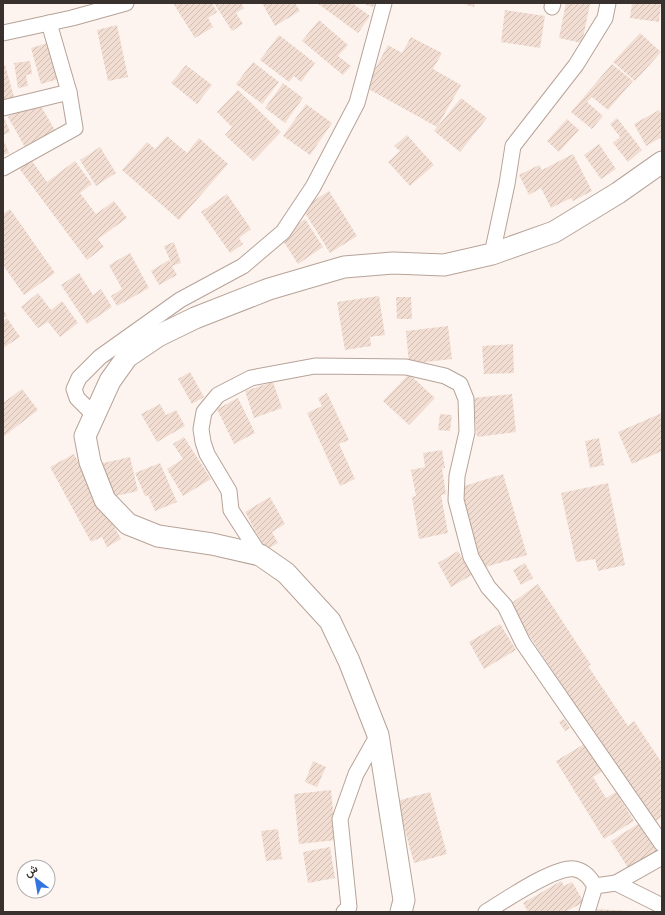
<svg xmlns="http://www.w3.org/2000/svg" width="665" height="915" font-family="Raleway,Vazirmatn,sans-serif">
  <style>
    .building { fill: url(#building-hatch) }
    .lines { fill: none; stroke-linecap: round; stroke-linejoin: round }
    .street-casing { stroke: #b7a398; stroke-width: 17 }
    .secondary-casing { stroke: #b7a398; stroke-width: 23 }
    .street { stroke: #fff; stroke-width: 15 }
    .secondary { stroke: #fff; stroke-width: 21 }
  </style>
  <defs>
    <pattern id="building-hatch" width="6" height="6" patternUnits="userSpaceOnUse"><rect width="6" height="6" fill="#f2ddd2"/><path d="M-1 1l2-2M0 6l6-6M5 7l2-2" fill="none" stroke="#d0beb5"/></pattern>
  </defs>
  <rect width="100%" height="100%" fill="#fdf4ef"/>
  <g class="building">
    <path d="M173,3H212L217,12L208,18L213,27L195,38Z"/>
    <path d="M214,3H241L244,8L236,13L243,24L232,31Z"/>
    <path d="M262,3H295L300,11L275,26Z"/>
    <path d="M317,3H352L370,16L358,33Z"/>
    <path d="M362,3H374L373,7Z"/>
    <path d="M460,3H475L474,7Z"/>
    <path d="M566,3L590,4L582,43L559,38Z"/>
    <path d="M632,3H661L659,22L630,18Z"/>
    <path d="M505,10L545,16L540,48L501,42Z"/>
    <path d="M319,20L348,45L338,56L351,66L343,75L302,41Z"/>
    <path d="M117,25L128,77L108,81L97,30Z"/>
    <path d="M640,33L661,52L635,81L613,62Z"/>
    <path d="M279,35L315,63L301,82L294,76L289,82L260,60Z"/>
    <path d="M411,37L442,53L433,69L461,85L437,127L365,87L388,45L402,53Z"/>
    <path d="M51,42L62,78L41,84L31,48Z"/>
    <path d="M30,61L32,74L26,75L28,86L18,88L14,63Z"/>
    <path d="M253,62L279,82L262,104L236,84Z"/>
    <path d="M612,64L633,81L608,110L592,97L587,102L603,116L592,129L571,112Z"/>
    <path d="M5,65L14,97L3,100V66Z"/>
    <path d="M186,65L212,85L197,104L171,83Z"/>
    <path d="M283,83L303,98L285,123L265,108Z"/>
    <path d="M238,90L281,132L253,161L225,135L232,127L217,112Z"/>
    <path d="M461,98L487,118L460,152L434,131Z"/>
    <path d="M38,101L56,132L26,149L8,117Z"/>
    <path d="M306,104L332,123L310,155L283,136Z"/>
    <path d="M659,110L662,115V137L646,146L634,124Z"/>
    <path d="M3,115L10,132L3,135Z"/>
    <path d="M617,118L642,150L628,162L613,143L620,137L610,124Z"/>
    <path d="M567,119L579,130L559,152L547,141Z"/>
    <path d="M407,135L434,165L410,186L388,162L400,151L394,146Z"/>
    <path d="M167,136L187,153L199,138L228,164L179,220L122,170L147,142L155,149Z"/>
    <path d="M3,139L9,153L3,155Z"/>
    <path d="M599,144L616,169L601,179L584,155Z"/>
    <path d="M100,147L116,173L96,186L80,160Z"/>
    <path d="M573,154L592,191L573,201L571,198L551,208L541,188L529,195L519,175L539,165L542,170Z"/>
    <path d="M30,158L47,182L75,161L92,184L80,193L96,214L114,201L127,218L98,239L104,247L87,260L18,167Z"/>
    <path d="M329,191L357,236L330,253L302,208Z"/>
    <path d="M227,194L251,229L239,238L243,244L230,253L201,212Z"/>
    <path d="M10,209L55,273L24,295L3,265V214Z"/>
    <path d="M305,219L323,247L298,264L280,236Z"/>
    <path d="M174,242L181,263L172,266L177,275L159,285L151,271L169,260L172,265L164,246Z"/>
    <path d="M130,253L149,288L117,306L111,296L122,289L109,265Z"/>
    <path d="M79,273L93,295L101,289L112,307L87,324L61,285Z"/>
    <path d="M38,293L51,310L62,301L78,323L60,337L48,322L38,328L21,307Z"/>
    <path d="M379,296L385,335L370,337L371,346L345,350L337,302Z"/>
    <path d="M396,297H411L412,319H397Z"/>
    <path d="M3,309L7,316L3,318Z"/>
    <path d="M7,318L20,337L3,348V321Z"/>
    <path d="M448,326L452,359L409,364L406,331Z"/>
    <path d="M513,344L514,373L484,374L482,346Z"/>
    <path d="M190,372L204,397L192,404L178,379Z"/>
    <path d="M409,374L435,398L409,425L383,401Z"/>
    <path d="M273,382L282,408L254,418L245,391Z"/>
    <path d="M22,389L38,410L3,437V403Z"/>
    <path d="M327,393L349,440L339,444L355,479L340,486L307,413L322,406L318,398Z"/>
    <path d="M512,394L516,432L477,437L473,398Z"/>
    <path d="M238,398L255,433L234,444L217,409Z"/>
    <path d="M160,404L166,415L176,410L185,426L157,442L141,414Z"/>
    <path d="M662,413V451L632,464L618,432Z"/>
    <path d="M440,414L452,415L450,431L438,430Z"/>
    <path d="M184,437L211,479L183,496L167,469L183,459L173,444Z"/>
    <path d="M599,438L604,465L590,468L585,441Z"/>
    <path d="M442,450L445,468H442L446,494L441,495L448,533L419,539L412,497L416,496L411,470L425,467L423,453Z"/>
    <path d="M74,454L121,539L107,547L102,537L91,542L50,467Z"/>
    <path d="M130,457L138,491L107,498L99,464Z"/>
    <path d="M160,463L177,502L155,511L148,495L145,496L135,473Z"/>
    <path d="M503,474L527,555L482,568L458,488Z"/>
    <path d="M608,483L625,565L598,571L595,559L576,562L561,493Z"/>
    <path d="M270,497L285,524L272,532L278,543L266,550L245,512Z"/>
    <path d="M458,551L472,575L451,587L438,563Z"/>
    <path d="M525,563L533,578L521,585L513,570Z"/>
    <path d="M538,584L591,665L588,666L628,726L634,721L662,763V817L653,823L509,605Z"/>
    <path d="M500,624L516,650L484,669L469,642Z"/>
    <path d="M564,719L570,728L565,731L559,722Z"/>
    <path d="M586,743L603,771L593,777L606,798L616,792L634,821L604,839L556,761Z"/>
    <path d="M313,761L326,767L317,787L305,782Z"/>
    <path d="M331,790L336,840L299,844L294,794Z"/>
    <path d="M430,792L447,854L414,863L397,801Z"/>
    <path d="M641,822L659,852L630,871L611,841Z"/>
    <path d="M278,829L282,859L266,861L261,831Z"/>
    <path d="M330,847L335,878L308,883L303,852Z"/>
    <path d="M561,881L564,886L572,882L584,902L565,912H528L523,903Z"/>
    <path d="M594,909L634,911V912H594Z"/>
  </g>
  <g class="lines">
    <defs>
      <g id="street">
        <path d="M552,7L553,3"/>
        <path d="M3,33L72,18L126,3"/>
        <path d="M3,108L69,92"/>
        <path d="M3,168L75,128L69,92L49,23"/>
        <path d="M492,254L507,184L513,146L576,65L605,18L608,3"/>
        <path d="M95,416L77,398L74,389L79,378L100,357L180,300L243,266L283,232L313,187L357,103L384,3"/>
        <path d="M260,555L231,510L229,491L207,454L203,442L201,429L204,412L218,395L251,378L315,366L406,367L445,376L460,384L466,399L467,432L457,476L456,500L471,557L488,587L505,606L523,643L662,844"/>
        <path d="M616,883L662,906"/>
        <path d="M344,912L349,907L340,819L356,774L378,735"/>
        <path d="M486,912C504,901 556,865 575,869C585,871 590,878 595,886"/>
        <path d="M587,912L595,886L616,883L662,857"/>
      </g>
      <path id="secondary" d="M401,912L404,900L378,735L349,661L330,621L286,573L260,555L212,544L158,536L128,524L105,500L90,462L85,436L110,381L127,357L158,336L195,318L269,289L344,267L393,263L444,265L492,254L554,232L618,193L662,162"/>
    </defs>
    <use href="#street" class="street-casing"/>
    <use href="#secondary" class="secondary-casing"/>
    <use href="#street" class="street"/>
    <use href="#secondary" class="secondary"/>
  </g>
  <rect width="665" height="915" fill="none" stroke="#39312d" stroke-width="8"/>
  <g transform="translate(36 879) rotate(329)"><circle r="19" fill="#ffffff" stroke="#b0adab"/>
  <path d="M0-3L7 15L0 10L-7 15Z" fill="#3473e0"/>
  <text y="-6" font-size="11" font-weight="bold" text-anchor="middle" fill="#39312d">ش</text>
  </g>
</svg>
